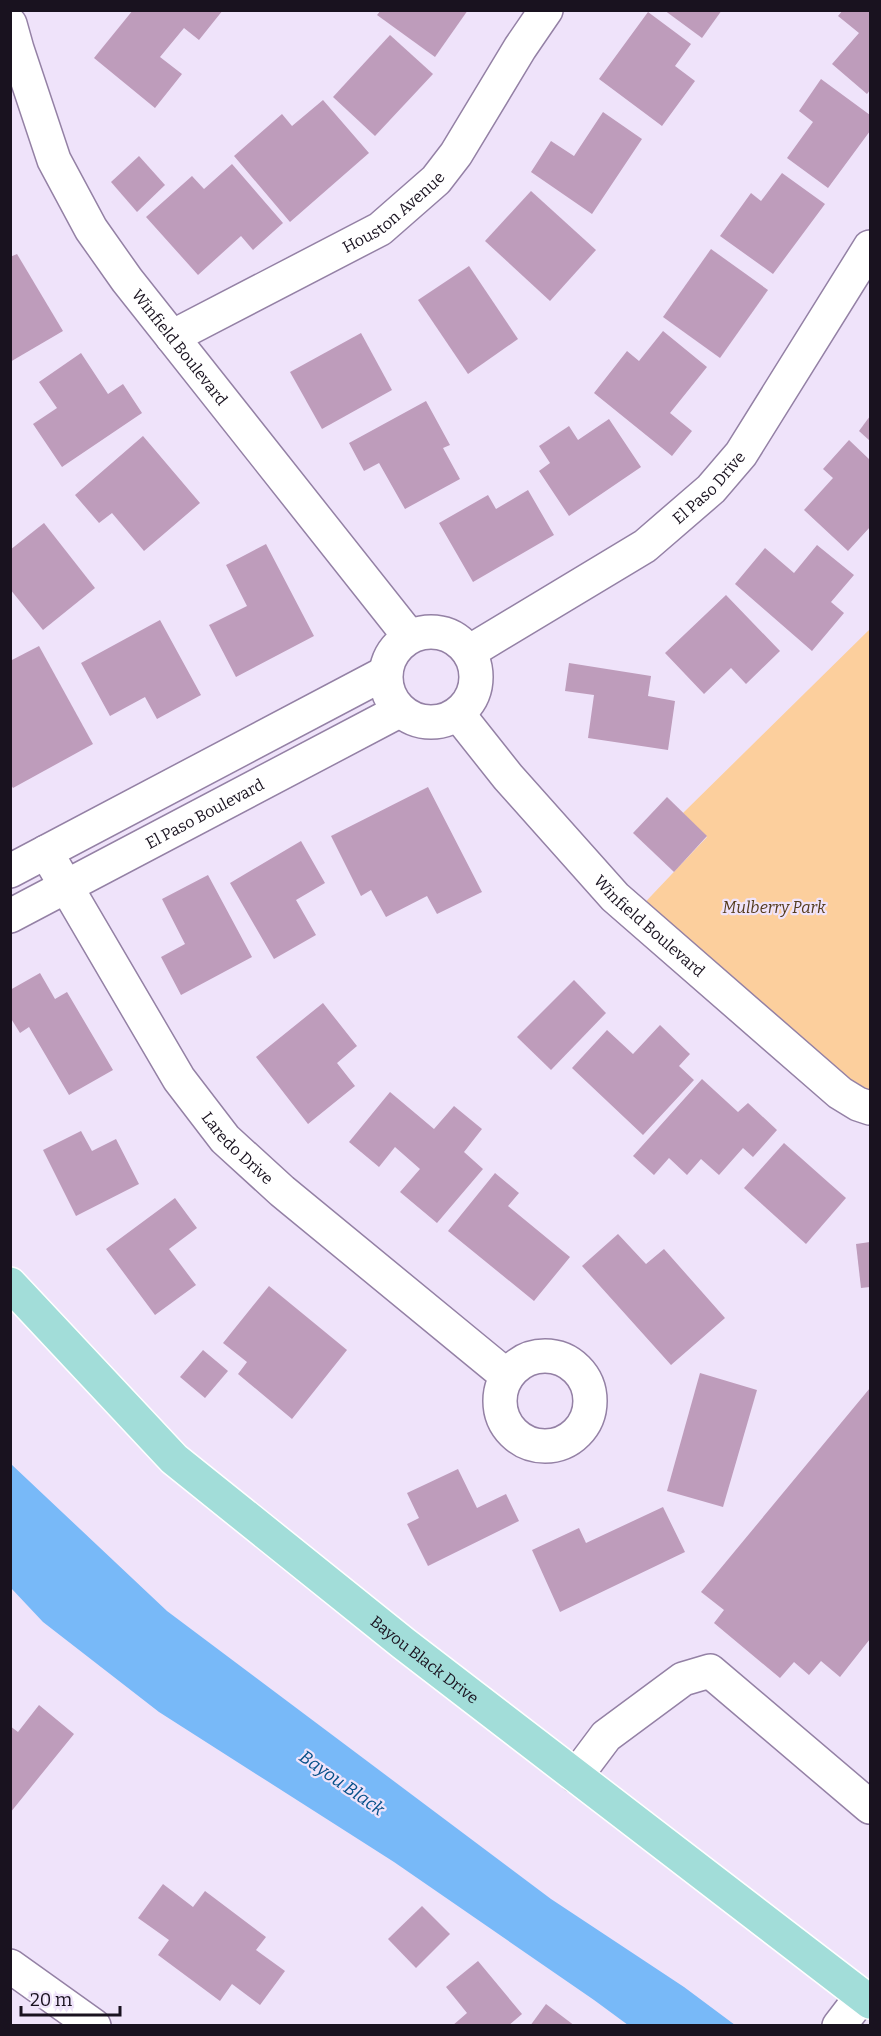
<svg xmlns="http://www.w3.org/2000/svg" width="881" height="2036" font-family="Bitter,serif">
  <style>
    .green { fill: #fccf9d }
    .water { fill: #78b9f8 }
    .building { fill: #be9cbb }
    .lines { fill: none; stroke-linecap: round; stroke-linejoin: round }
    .minor-casing { stroke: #9481a5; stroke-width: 36 }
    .major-casing { stroke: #fff; stroke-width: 36 }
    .minor { stroke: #fff; stroke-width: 33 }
    .major { stroke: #a2ddd9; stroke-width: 33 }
    .labels { text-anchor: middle; stroke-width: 4.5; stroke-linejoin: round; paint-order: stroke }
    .street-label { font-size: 16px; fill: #19121f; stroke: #efe3fa }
    .park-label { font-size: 16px; font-style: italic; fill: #533a1c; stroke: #efe3fa }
    .water-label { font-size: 18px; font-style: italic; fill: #065089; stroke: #efe3fa }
  </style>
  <rect width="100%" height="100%" fill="#efe3fa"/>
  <path class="green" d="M870,629V1105L634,914L707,837L683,813Z"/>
  <path class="water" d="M11,1464L167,1611L551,1899L684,1987L735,2025H628L594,2000L394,1862L159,1712L43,1622L11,1588Z"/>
  <g class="building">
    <path d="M133,10H223L199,40L184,28L160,57L182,74L155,108L94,58Z"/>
    <path d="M381,10H468L435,57L377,15Z"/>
    <path d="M664,10H722L702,38Z"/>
    <path d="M843,10H870V90L867,94L832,64L859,33L838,16Z"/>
    <path d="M648,12L691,44L675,66L695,81L662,126L599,79Z"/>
    <path d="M390,35L433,74L375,136L333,97Z"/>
    <path d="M821,79L870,115V131L828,188L787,158L813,122L799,111Z"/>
    <path d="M323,100L369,153L290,222L234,156L282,114L292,126Z"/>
    <path d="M603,112L642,139L592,214L531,172L551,141L574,156Z"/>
    <path d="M139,156L165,185L137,212L111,182Z"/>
    <path d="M232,164L283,223L253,250L241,236L198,275L146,217L192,176L204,189Z"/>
    <path d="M782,173L825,204L773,274L720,236L751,193L761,201Z"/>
    <path d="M531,191L596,250L550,301L485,241Z"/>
    <path d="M711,249L768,290L720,358L663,317Z"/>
    <path d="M17,254L63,331L10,362V257Z"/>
    <path d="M469,266L518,339L468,374L418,300Z"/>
    <path d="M663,331L707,367L670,413L692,431L672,456L594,393L627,351L639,361Z"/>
    <path d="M361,333L392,390L322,429L290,372Z"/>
    <path d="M81,353L108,394L123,384L142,413L62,467L33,424L57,408L39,382Z"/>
    <path d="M426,401L450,445L443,448L460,479L405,509L379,463L364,471L349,443Z"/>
    <path d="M870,416V441L859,431Z"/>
    <path d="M609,419L641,467L569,516L539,471L550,463L539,446L569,426L578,440Z"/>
    <path d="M143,436L200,503L144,551L112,513L99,523L75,495Z"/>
    <path d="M849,440L870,460V527L848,551L804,510L833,478L823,469Z"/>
    <path d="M528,490L554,535L473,582L439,523L488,495L496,509Z"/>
    <path d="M44,523L95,588L43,630L10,589V550Z"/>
    <path d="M266,544L314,636L236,677L209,625L247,606L226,565Z"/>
    <path d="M817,545L854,575L831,602L844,613L812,651L735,584L765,548L794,573Z"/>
    <path d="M726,595L780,651L746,684L731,668L704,694L665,653Z"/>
    <path d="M160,620L201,695L157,719L145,697L110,716L81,663Z"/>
    <path d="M39,646L93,744L13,788L10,783V661Z"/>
    <path d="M569,663L651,676L648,696L675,701L668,750L588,738L594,695L565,691Z"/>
    <path d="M428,787L482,892L437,914L427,896L386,917L371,890L361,896L331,836Z"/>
    <path d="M667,797L707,836L674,872L633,833Z"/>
    <path d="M301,841L325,883L296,900L316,935L274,959L230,883Z"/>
    <path d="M208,875L252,957L181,995L161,957L185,944L162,899Z"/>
    <path d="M40,973L55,999L67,992L113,1070L69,1095L29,1027L20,1033L10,1017V990Z"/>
    <path d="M574,980L606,1013L551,1070L517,1037Z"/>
    <path d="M323,1003L357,1046L337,1063L355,1086L308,1124L256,1057Z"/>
    <path d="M660,1025L690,1054L679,1066L694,1080L643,1135L572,1068L607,1030L633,1054Z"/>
    <path d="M702,1079L738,1112L748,1103L777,1130L753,1157L743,1148L719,1175L701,1159L687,1175L669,1158L654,1175L633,1156Z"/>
    <path d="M390,1092L434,1129L454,1106L482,1129L464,1152L483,1169L437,1223L400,1192L420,1169L395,1147L379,1167L349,1142Z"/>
    <path d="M81,1131L92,1151L116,1139L139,1184L76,1216L43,1150Z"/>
    <path d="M784,1143L846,1198L806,1244L744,1188Z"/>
    <path d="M495,1173L519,1193L508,1206L570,1257L534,1301L448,1231Z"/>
    <path d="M175,1198L197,1228L169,1249L196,1285L155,1315L106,1249Z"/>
    <path d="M618,1234L646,1264L664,1249L725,1318L671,1365L582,1266Z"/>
    <path d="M870,1242V1287L861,1288L856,1244Z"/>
    <path d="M269,1286L347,1350L292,1419L238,1374L247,1362L223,1343Z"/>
    <path d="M203,1350L228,1371L205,1398L180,1377Z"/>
    <path d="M700,1373L757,1390L723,1507L667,1491Z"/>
    <path d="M870,1388V1639L840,1677L821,1661L809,1675L794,1662L780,1678L714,1623L724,1610L701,1592Z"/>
    <path d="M458,1469L477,1508L506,1494L519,1521L428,1566L407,1524L419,1518L407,1493Z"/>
    <path d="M663,1507L685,1552L560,1612L532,1550L579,1528L586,1543Z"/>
    <path d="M39,1705L74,1734L10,1813V1726L18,1732Z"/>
    <path d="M163,1884L193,1907L205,1891L266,1937L256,1950L285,1971L260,2005L232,1984L220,2001L158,1955L169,1940L138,1918Z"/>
    <path d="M422,1906L450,1934L416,1968L388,1939Z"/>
    <path d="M478,1961L522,2014L508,2026H452L467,2013L446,1987Z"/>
    <path d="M546,2004L575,2026H530Z"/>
  </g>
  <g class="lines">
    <defs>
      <g id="minor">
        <path id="s1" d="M10,24L17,49L54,160L91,229L127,280L409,636"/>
        <path id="s2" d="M172,337L380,229L436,180L456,154L520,48L546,10"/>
        <circle cx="431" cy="677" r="45"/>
        <path id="s3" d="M469,652L645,546L711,489L741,454L870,247"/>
        <path id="s4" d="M458,714L508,777L615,897L840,1093L858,1104L870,1108"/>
        <path id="s5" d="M46,852L179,1079L225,1139L282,1191L507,1376"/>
        <path d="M10,871L385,673"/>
        <path id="s6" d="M10,916L399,711"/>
        <circle cx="545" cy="1401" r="45"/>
        <path d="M576,1776L606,1736L683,1679L710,1671L870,1807"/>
        <path d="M10,1966L94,2026"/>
        <path d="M839,2026L862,1996"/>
      </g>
      <g id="major">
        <path id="s7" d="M10,1284L174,1459L403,1643L870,2002"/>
      </g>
    </defs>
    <use href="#minor" class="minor-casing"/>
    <use href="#major" class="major-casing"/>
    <use href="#minor" class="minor"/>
    <use href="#major" class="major"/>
  </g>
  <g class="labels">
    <g class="street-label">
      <text dy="6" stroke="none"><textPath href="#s2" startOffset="255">Houston Avenue</textPath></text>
      <text dy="6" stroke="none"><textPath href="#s1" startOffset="369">Winfield Boulevard</textPath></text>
      <text dy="6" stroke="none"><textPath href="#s3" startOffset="292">El Paso Drive</textPath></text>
      <text dy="6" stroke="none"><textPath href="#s6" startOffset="220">El Paso Boulevard</textPath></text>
      <text dy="6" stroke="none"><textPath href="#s4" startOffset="286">Winfield Boulevard</textPath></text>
      <text dy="6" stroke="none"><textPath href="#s5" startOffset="354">Laredo Drive</textPath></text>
      <text dy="6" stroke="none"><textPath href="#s7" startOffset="561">Bayou Black Drive</textPath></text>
    </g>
    <g class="park-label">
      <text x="774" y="913">Mulberry Park</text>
    </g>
    <g class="water-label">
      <text transform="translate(342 1783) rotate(35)" y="6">Bayou Black</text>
    </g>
  </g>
  <rect width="881" height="2036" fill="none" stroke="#19121f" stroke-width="24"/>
  <path d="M21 2006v9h99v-9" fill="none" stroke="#19121f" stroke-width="3"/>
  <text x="30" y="2006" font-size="18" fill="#19121f" stroke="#efe3fa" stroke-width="4.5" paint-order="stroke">20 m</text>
</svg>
